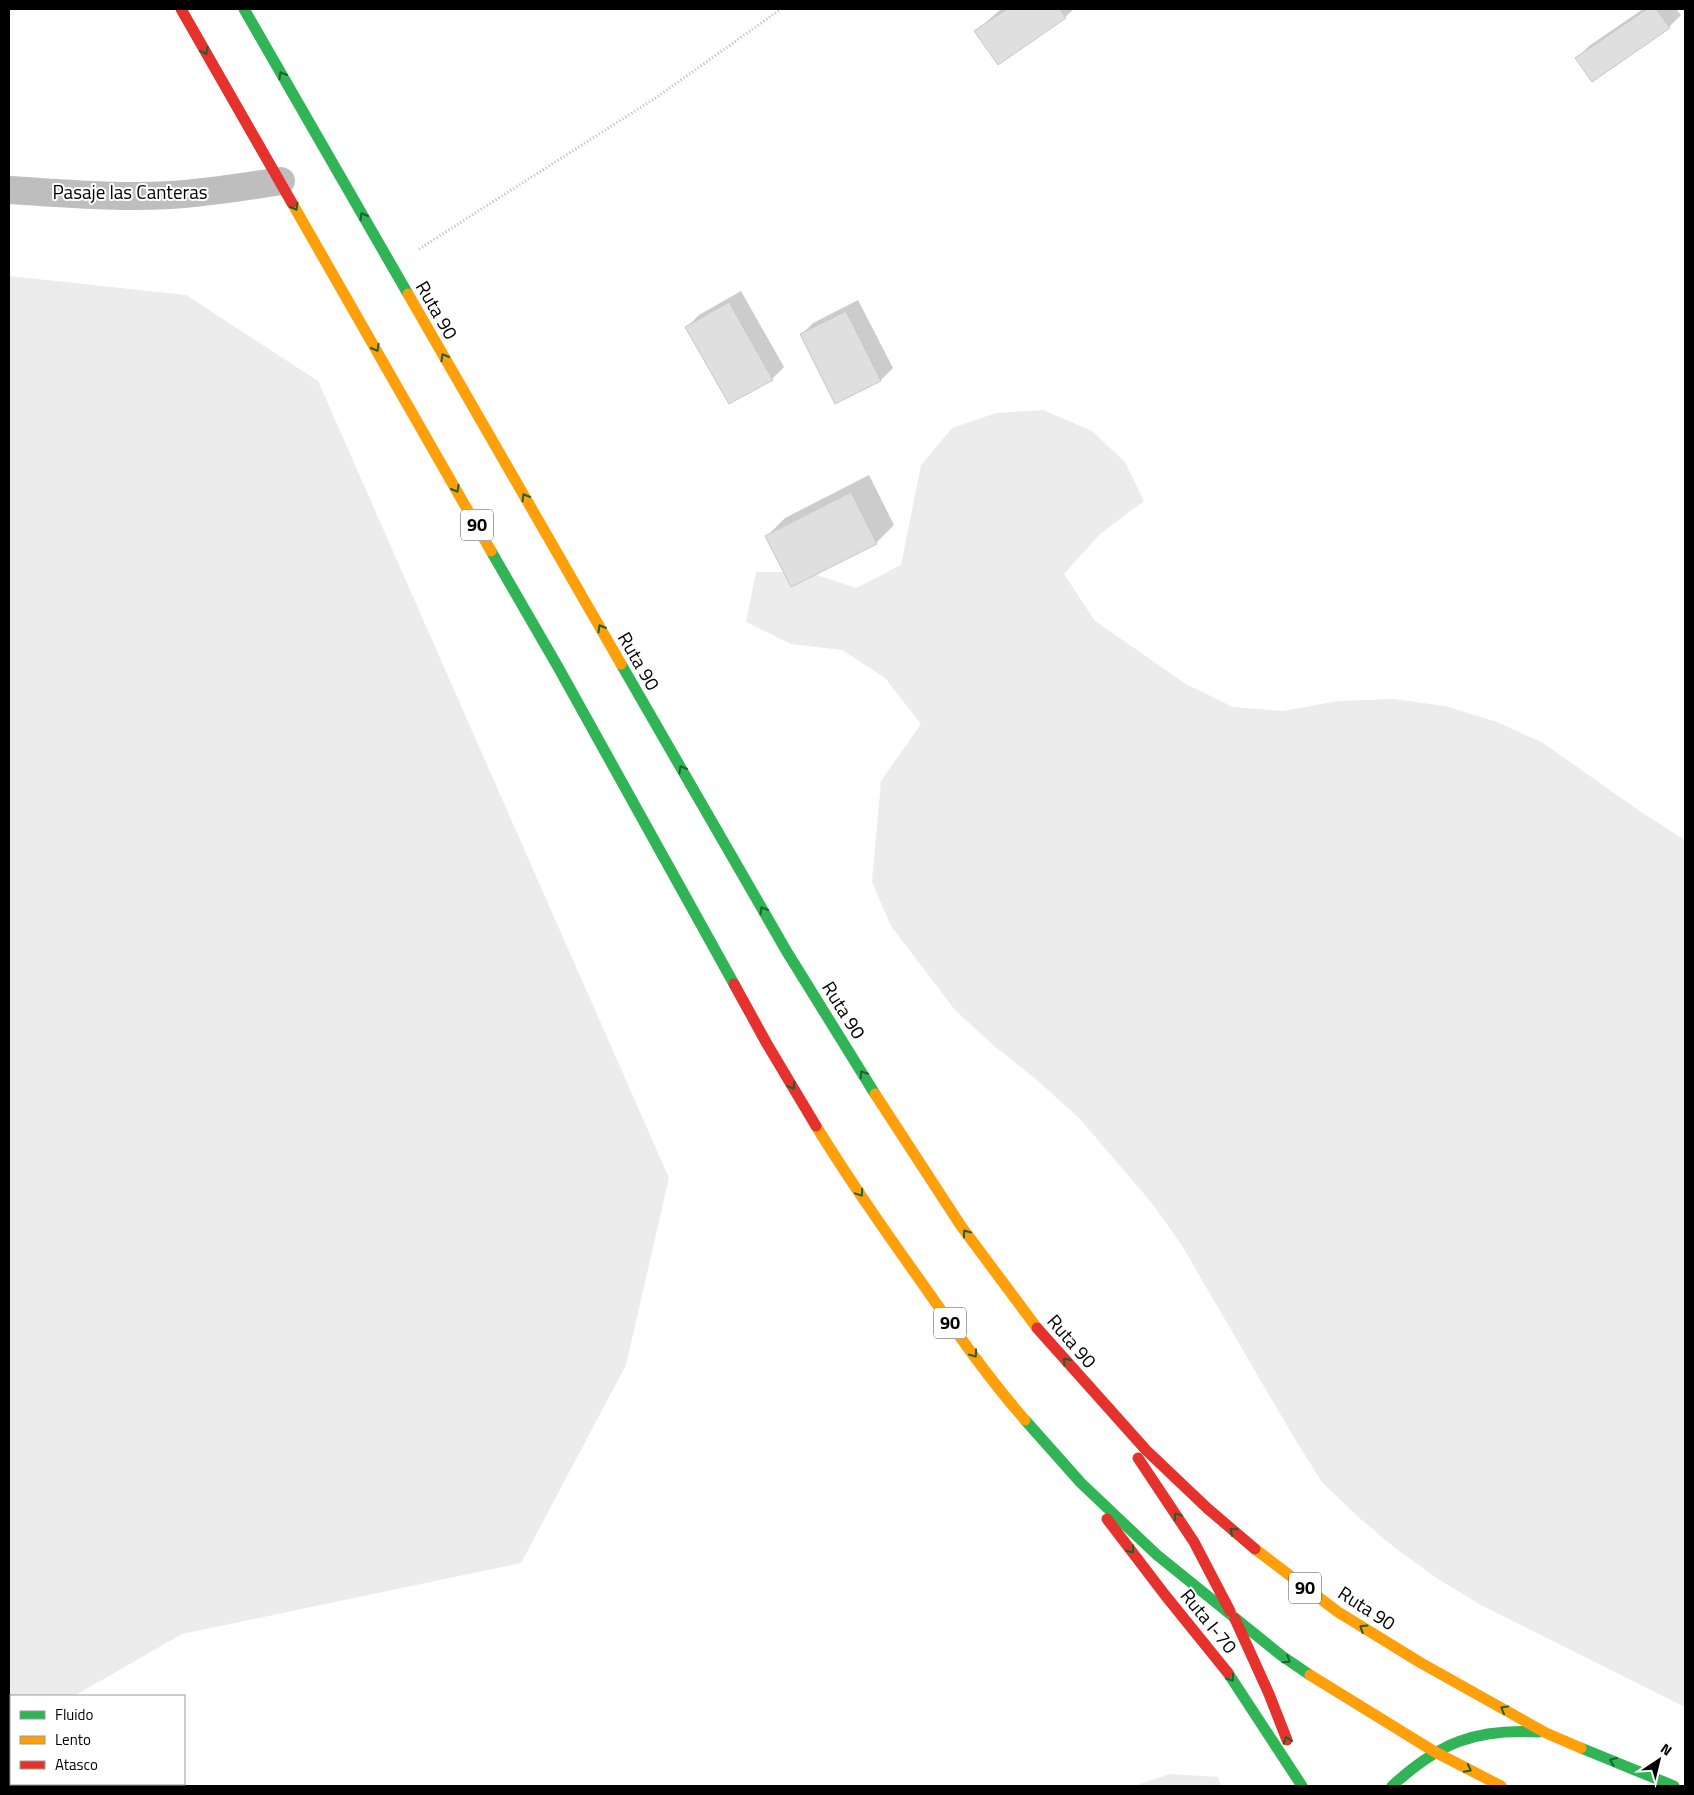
<svg xmlns="http://www.w3.org/2000/svg" width="1694" height="1795" font-family="'Titillium Web',sans-serif">
  <style>
    .green { fill: #ececec }
    .shadow { fill: #0003 }
    .building { fill: #dfdfdf; stroke: #c7c7c7 }
    .lines { fill: none; stroke-linecap: round; stroke-linejoin: round }
    .path { stroke: #b9b9b9; stroke-width: 3; stroke-dasharray: 1 2.5; stroke-linecap: butt }
    .street { stroke: #bebebe; stroke-width: 28 }
    .fast { stroke: #30b455; stroke-width: 11 }
    .slow { stroke: #ff9f0a; stroke-width: 11 }
    .jam { stroke: #e5322d; stroke-width: 11 }
    .oneway { stroke: #1a632f }
    .labels { text-anchor: middle; stroke-width: 4; stroke-linejoin: round; paint-order: stroke }
    .shield { fill: #fff; stroke: #4c4c4c; stroke-width: 1 }
    .shield-label { font-size: 18px; font-weight: bold; fill: #000 }
    .street-label { font-size: 19px; fill: #000; stroke: #fff }
  </style>
  <rect width="100%" height="100%" fill="#fff"/>
  <g class="green">
    <path d="M9,276L186,295L318,381L669,1178L626,1365L521,1563L182,1634L74,1696H11V1732L9,1734Z"/>
    <path d="M1043,410L1092,431L1125,462L1144,501L1099,535L1064,574L1095,621L1186,684L1233,707L1283,711L1338,701L1394,699L1445,706L1497,722L1543,743L1644,814L1685,840V1707L1481,1605L1438,1579L1395,1548L1357,1516L1322,1482L1293,1436L1181,1244L1151,1202L1080,1119L1037,1080L993,1045L955,1010L891,926L872,882L881,781L921,724L885,678L842,650L791,644L746,622L756,572H808L856,588L901,565L921,465L952,428L996,413Z"/>
    <path d="M1170,1774L1218,1777L1221,1786H1134Z"/>
  </g>
  <g class="shadow">
    <path d="M1001,9H1074L1065,17L998,63L976,31Z"/>
    <path d="M1643,9H1676L1681,15L1669,27L1577,58L1589,46Z"/>
    <path d="M741,291L784,367L772,379L687,327L699,315Z"/>
    <path d="M858,300L893,368L881,380L835,402L801,335L813,323Z"/>
    <path d="M869,475L894,525L876,543L767,536L785,518Z"/>
  </g>
  <g class="building">
    <path d="M1007,9H1060L1066,18L998,65L974,31Z"/>
    <path d="M1647,9H1656L1670,28L1592,82L1575,58Z"/>
    <path d="M729,302L773,380L729,404L685,327Z"/>
    <path d="M846,311L881,381L835,404L800,334Z"/>
    <path d="M851,492L877,544L791,587L765,536Z"/>
  </g>
  <g class="lines">
    <path class="path" d="M419,249L657,97L781,9"/>
    <path class="street" d="M9,190C62,193 116,198 170,195C207,193 244,187 281,181"/>
    <g class="fast">
      <path d="M244,9L408,294"/>
      <path d="M491,551L558,667L734,984"/>
      <path d="M621,664L787,952L875,1094"/>
      <path d="M1025,1420L1081,1483L1157,1555L1282,1656L1310,1675"/>
      <path d="M1228,1673L1302,1786"/>
      <path d="M1581,1748L1674,1786"/>
      <path d="M1392,1786C1439,1743 1475,1728 1539,1732"/>
    </g>
    <g class="slow">
      <path d="M292,203L491,551"/>
      <path d="M408,294L621,664"/>
      <path d="M875,1094L961,1226L1037,1328"/>
      <path d="M816,1126C851,1183 890,1238 929,1293C959,1336 990,1380 1025,1420"/>
      <path d="M1255,1549L1338,1612L1421,1663L1546,1733L1581,1748"/>
      <path d="M1310,1675L1435,1752L1501,1786"/>
    </g>
    <g class="jam">
      <path d="M181,9L292,203"/>
      <path d="M734,984L767,1044L816,1126"/>
      <path d="M1037,1328L1146,1450L1207,1508L1255,1549"/>
      <path d="M1138,1458L1194,1542L1230,1611"/>
      <path d="M1107,1519L1165,1595L1228,1673"/>
      <path d="M1235,1619L1269,1694L1287,1740"/>
    </g>
  </g>
  <defs><path id="oneway-chevron" d="M-2-3.5L2.5 0L-2 3.5" fill="none" stroke-width="1.6" stroke-linecap="round" stroke-linejoin="round" transform="scale(1.25)"/></defs>
  <g class="oneway">
    <use href="#oneway-chevron" transform="translate(205 51) rotate(60)"/>
    <use href="#oneway-chevron" transform="translate(282 75) rotate(-120)"/>
    <use href="#oneway-chevron" transform="translate(295 207) rotate(60)"/>
    <use href="#oneway-chevron" transform="translate(363 216) rotate(-120)"/>
    <use href="#oneway-chevron" transform="translate(376 348) rotate(60)"/>
    <use href="#oneway-chevron" transform="translate(444 357) rotate(-120)"/>
    <use href="#oneway-chevron" transform="translate(456 489) rotate(60)"/>
    <use href="#oneway-chevron" transform="translate(525 497) rotate(-120)"/>
    <use href="#oneway-chevron" transform="translate(601 628) rotate(-120)"/>
    <use href="#oneway-chevron" transform="translate(682 769) rotate(-120)"/>
    <use href="#oneway-chevron" transform="translate(763 910) rotate(-120)"/>
    <use href="#oneway-chevron" transform="translate(863 1074) rotate(-122)"/>
    <use href="#oneway-chevron" transform="translate(792 1086) rotate(59)"/>
    <use href="#oneway-chevron" transform="translate(860 1193) rotate(56)"/>
    <use href="#oneway-chevron" transform="translate(966 1233) rotate(-126)"/>
    <use href="#oneway-chevron" transform="translate(974 1354) rotate(53)"/>
    <use href="#oneway-chevron" transform="translate(1066 1361) rotate(-132)"/>
    <use href="#oneway-chevron" transform="translate(1177 1516) rotate(-124)"/>
    <use href="#oneway-chevron" transform="translate(1233 1531) rotate(-140)"/>
    <use href="#oneway-chevron" transform="translate(1131 1550) rotate(53)"/>
    <use href="#oneway-chevron" transform="translate(1363 1628) rotate(-148)"/>
    <use href="#oneway-chevron" transform="translate(1287 1660) rotate(34)"/>
    <use href="#oneway-chevron" transform="translate(1231 1678) rotate(54)"/>
    <use href="#oneway-chevron" transform="translate(1504 1709) rotate(-151)"/>
    <use href="#oneway-chevron" transform="translate(1287 1740) rotate(-110)"/>
    <use href="#oneway-chevron" transform="translate(1613 1761) rotate(-157)"/>
    <use href="#oneway-chevron" transform="translate(1468 1769) rotate(27)"/>
  </g>
  <g class="labels">
    <g class="shield">
      <rect x="461" y="509.5" width="32" height="31" rx="4"/>
      <rect x="934" y="1307.5" width="32" height="31" rx="4"/>
      <rect x="1289" y="1572.5" width="32" height="31" rx="4"/>
    </g>
    <g class="shield-label">
      <text x="477" y="531">90</text>
      <text x="950" y="1329">90</text>
      <text x="1305" y="1594">90</text>
    </g>
    <g class="street-label">
      <text x="130" y="199">Pasaje las Canteras</text>
      <text transform="translate(437 310) rotate(60)" y="7">Ruta 90</text>
      <text transform="translate(639 661) rotate(60)" y="7">Ruta 90</text>
      <text transform="translate(844 1010) rotate(58)" y="7">Ruta 90</text>
      <text transform="translate(1072 1341) rotate(49)" y="7">Ruta 90</text>
      <text transform="translate(1367 1608) rotate(33)" y="7">Ruta 90</text>
      <text transform="translate(1209 1621) rotate(51)" y="7">Ruta I-70</text>
    </g>
  </g>
  <rect width="1694" height="1795" fill="none" stroke="#000000" stroke-width="20"/>
  <rect x="10" y="1695" width="175" height="90" fill="#ffffff" stroke="#999999"/>
  <rect x="20" y="1711" width="25" height="8" fill="#30b455" stroke="#999999"/>
  <text x="55" y="1720" font-size="15" fill="#000000">Fluido</text>
  <rect x="20" y="1736" width="25" height="8" fill="#ff9f0a" stroke="#999999"/>
  <text x="55" y="1745" font-size="15" fill="#000000">Lento</text>
  <rect x="20" y="1761" width="25" height="8" fill="#e5322d" stroke="#999999"/>
  <text x="55" y="1770" font-size="15" fill="#000000">Atasco</text>
  <g transform="translate(1659 1760) rotate(35)" stroke="#ffffff" stroke-width="4" paint-order="stroke">
  <path d="M0-4L9 19L0 12L-9 19Z" fill="#000000"/>
  <text y="-8" font-size="14" font-weight="bold" text-anchor="middle" fill="#000000">N</text>
  </g>
</svg>
